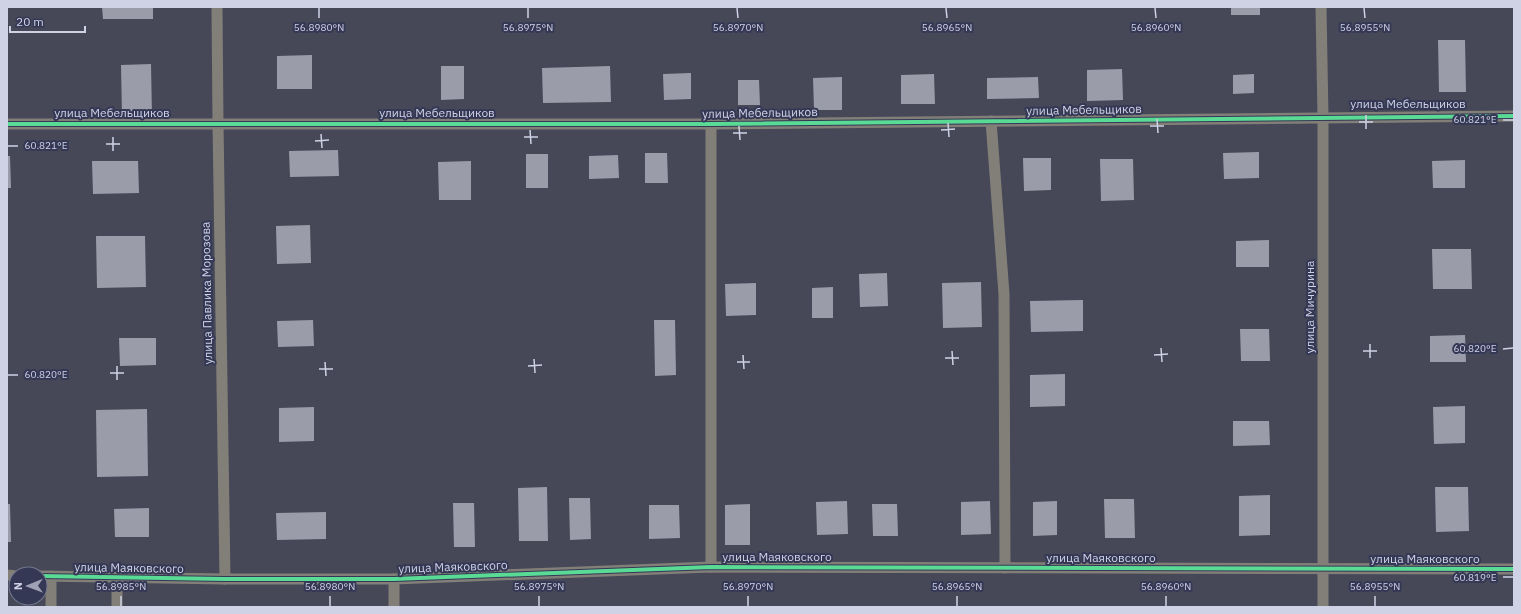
<svg xmlns="http://www.w3.org/2000/svg" width="1521" height="614" font-family="'IBM Plex Sans',sans-serif">
  <style>
    .building { fill: #9a9caa }
    .lines { fill: none; stroke-linecap: round; stroke-linejoin: round }
    .service { stroke: #827f78; stroke-width: 11 }
    .minor { stroke: #827f78; stroke-width: 11 }
    .tertiary { stroke: #827f78; stroke-width: 11 }
    .cycleway-casing { stroke: #343855; stroke-width: 6 }
    .cycleway { stroke: #5adb95; stroke-width: 4 }
    .ticks { fill: none; stroke: #cfd2e5; stroke-width: 1.5 }
    .labels { text-anchor: middle; stroke-width: 4; stroke-linejoin: round; paint-order: stroke }
    .street-label { font-size: 12px; fill: #cfd2e5; stroke: #343855 }
    .ticks-label { font-size: 10px; text-anchor: middle; fill: #cfd2e5; stroke: #343855; stroke-width: 4; stroke-linejoin: round; paint-order: stroke }
  </style>
  <rect width="100%" height="100%" fill="#464858"/>
  <g class="building">
    <path d="M102,7H153V19H103Z"/>
    <rect x="1231" y="7" width="29" height="8"/>
    <path d="M1438,40H1465L1466,92H1439Z"/>
    <path d="M312,55V89H277V56Z"/>
    <path d="M151,64L152,116L122,117L121,65Z"/>
    <path d="M441,66H464V99L441,100Z"/>
    <path d="M610,66L611,102L543,103L542,68Z"/>
    <path d="M1122,69L1123,100L1087,101V70Z"/>
    <path d="M691,73V99L664,100L663,74Z"/>
    <path d="M934,74L935,104H901V75Z"/>
    <path d="M1254,74V93L1233,94V75Z"/>
    <path d="M842,77V110H814L813,78Z"/>
    <path d="M1038,77L1039,98L987,99V78Z"/>
    <path d="M738,80H759L760,105H738Z"/>
    <path d="M338,150L339,176L290,177L289,151Z"/>
    <path d="M1259,152V178L1224,179L1223,153Z"/>
    <path d="M645,153H667L668,183H645Z"/>
    <rect x="526" y="154" width="22" height="34"/>
    <path d="M618,155L619,178L589,179V156Z"/>
    <path d="M7,156H10L11,188H7Z"/>
    <path d="M1023,158H1051V190L1024,191Z"/>
    <path d="M1100,159H1133L1134,200L1101,201Z"/>
    <path d="M1465,160V188H1433L1432,161Z"/>
    <path d="M92,161H138L139,193L93,194Z"/>
    <path d="M471,161V200H439L438,162Z"/>
    <path d="M310,225L311,263L277,264L276,226Z"/>
    <path d="M96,236H145L146,287L97,288Z"/>
    <path d="M1269,240V267H1236V241Z"/>
    <path d="M1432,249H1471L1472,289H1433Z"/>
    <path d="M887,273L888,306L860,307L859,274Z"/>
    <path d="M981,282L982,327L943,328L942,283Z"/>
    <path d="M756,283V315L726,316L725,284Z"/>
    <path d="M833,287V318H812V288Z"/>
    <path d="M1083,300V331L1031,332L1030,301Z"/>
    <path d="M313,320L314,346L278,347L277,321Z"/>
    <path d="M654,320H675L676,375L655,376Z"/>
    <path d="M1240,329H1269L1270,361H1241Z"/>
    <path d="M1465,335L1466,362H1430V336Z"/>
    <path d="M119,338H156V365L120,366Z"/>
    <path d="M1065,374V406L1030,407V375Z"/>
    <path d="M1465,406V443L1434,444L1433,407Z"/>
    <path d="M314,407V441L279,442V408Z"/>
    <path d="M147,409L148,476L97,477L96,410Z"/>
    <path d="M1233,421H1269L1270,445L1233,446Z"/>
    <path d="M547,487L548,541H519L518,488Z"/>
    <path d="M1435,487H1468L1469,531L1436,532Z"/>
    <path d="M1270,495V535L1239,536V496Z"/>
    <path d="M569,498H590L591,539L570,540Z"/>
    <path d="M1104,499H1134L1135,538H1105Z"/>
    <path d="M847,501L848,534L817,535L816,502Z"/>
    <path d="M990,501L991,534L961,535V502Z"/>
    <path d="M1057,501V535L1033,536V502Z"/>
    <path d="M453,503H474L475,547H454Z"/>
    <path d="M7,504H10L11,542H7Z"/>
    <path d="M750,504V545H725V505Z"/>
    <path d="M872,504H897L898,536H873Z"/>
    <path d="M649,505H679L680,538L649,539Z"/>
    <path d="M149,508V537H115L114,509Z"/>
    <path d="M326,512V539L277,540L276,513Z"/>
  </g>
  <g class="lines">
    <path class="service" d="M117,607V577"/>
    <g class="minor">
      <path d="M217,7L218,123L225,579"/>
      <path d="M991,121L1004,294L1005,568"/>
      <path d="M7,124H711L1514,116"/>
      <path d="M711,567V124"/>
      <path d="M7,575L16,576"/>
      <path d="M40,576L225,579H394L711,567L1514,569"/>
      <path d="M51,607V576"/>
      <path d="M394,607V579"/>
    </g>
    <path class="tertiary" d="M1321,7L1323,117V607"/>
    <defs>
      <g id="cycleway">
        <path d="M7,124H711L1514,116"/>
        <path d="M40,576L225,579H394L711,567L1514,569"/>
      </g>
    </defs>
    <use href="#cycleway" class="cycleway-casing"/>
    <use href="#cycleway" class="cycleway"/>
  </g>
  <path class="ticks" d="M319,8V18M528,8V18M737,8L738,18M946,8L947,18M1155,8L1156,18M1364,8L1365,18M1366,115V129M1157,119L1158,133M1503,120H1513M1359,122H1373M948,123L949,137M739,126L740,140M1150,126H1164M530,130L531,144M941,130L955,129M733,133H747M321,134L322,148M113,137V151M524,137H538M315,141L329,140M106,144H120M8,146H18M1370,344V358M1161,348L1162,362M1503,349L1513,348M952,351L953,365M1363,351H1377M743,355L744,369M1154,355L1168,354M945,358H959M534,359L535,373M325,362L326,376M737,362H750M117,366V380M528,366L542,365M319,369H333M110,373H124M8,375H18M1503,577H1513M121,596V606M330,596V606M539,596V606M748,596V606M957,596V606M1166,596V606M1375,596V606"/>
  <g class="labels">
    <g class="street-label">
      <text x="1408" y="108">улица Мебельщиков</text>
      <text transform="translate(1084 110) rotate(-1)" y="4">улица Мебельщиков</text>
      <text x="112" y="117">улица Мебельщиков</text>
      <text x="437" y="117">улица Мебельщиков</text>
      <text transform="translate(760 113) rotate(-1)" y="4">улица Мебельщиков</text>
      <text transform="translate(207 293) rotate(-91)" y="4">улица Павлика Морозова</text>
      <text transform="translate(1310 307) rotate(-90)" y="4">улица Мичурина</text>
      <text x="777" y="561">улица Маяковского</text>
      <text x="1101" y="562">улица Маяковского</text>
      <text x="1425" y="563">улица Маяковского</text>
      <text transform="translate(453 567) rotate(-2)" y="4">улица Маяковского</text>
      <text transform="translate(129 568) rotate(1)" y="4">улица Маяковского</text>
    </g>
  </g>
  <g class="ticks-label">
    <text x="319" y="31">56.8980°N</text>
    <text x="528" y="31">56.8975°N</text>
    <text x="738" y="31">56.8970°N</text>
    <text x="947" y="31">56.8965°N</text>
    <text x="1156" y="31">56.8960°N</text>
    <text x="1365" y="31">56.8955°N</text>
    <text x="1475" y="123">60.821°E</text>
    <text x="46" y="149">60.821°E</text>
    <text x="1475" y="352">60.820°E</text>
    <text x="46" y="378">60.820°E</text>
    <text x="1475" y="581">60.819°E</text>
    <text x="121" y="590">56.8985°N</text>
    <text x="330" y="590">56.8980°N</text>
    <text x="539" y="590">56.8975°N</text>
    <text x="748" y="590">56.8970°N</text>
    <text x="957" y="590">56.8965°N</text>
    <text x="1166" y="590">56.8960°N</text>
    <text x="1375" y="590">56.8955°N</text>
  </g>
  <rect width="1521" height="614" fill="none" stroke="#cfd2e5" stroke-width="16"/>
  <g transform="translate(28 586) rotate(269)"><circle r="19" fill="#343855" stroke="#72768f"/>
  <path d="M0-3L7 15L0 10L-7 15Z" fill="#9fa2b4"/>
  <text y="-6" font-size="11" font-weight="bold" text-anchor="middle" fill="#cfd2e5">N</text>
  </g>
  <path d="M10 26v6h75v-6" fill="none" stroke="#cfd2e5" stroke-width="2"/>
  <text x="16" y="26" font-size="12" fill="#cfd2e5" stroke="#343855" stroke-width="3" paint-order="stroke">20 m</text>
</svg>
